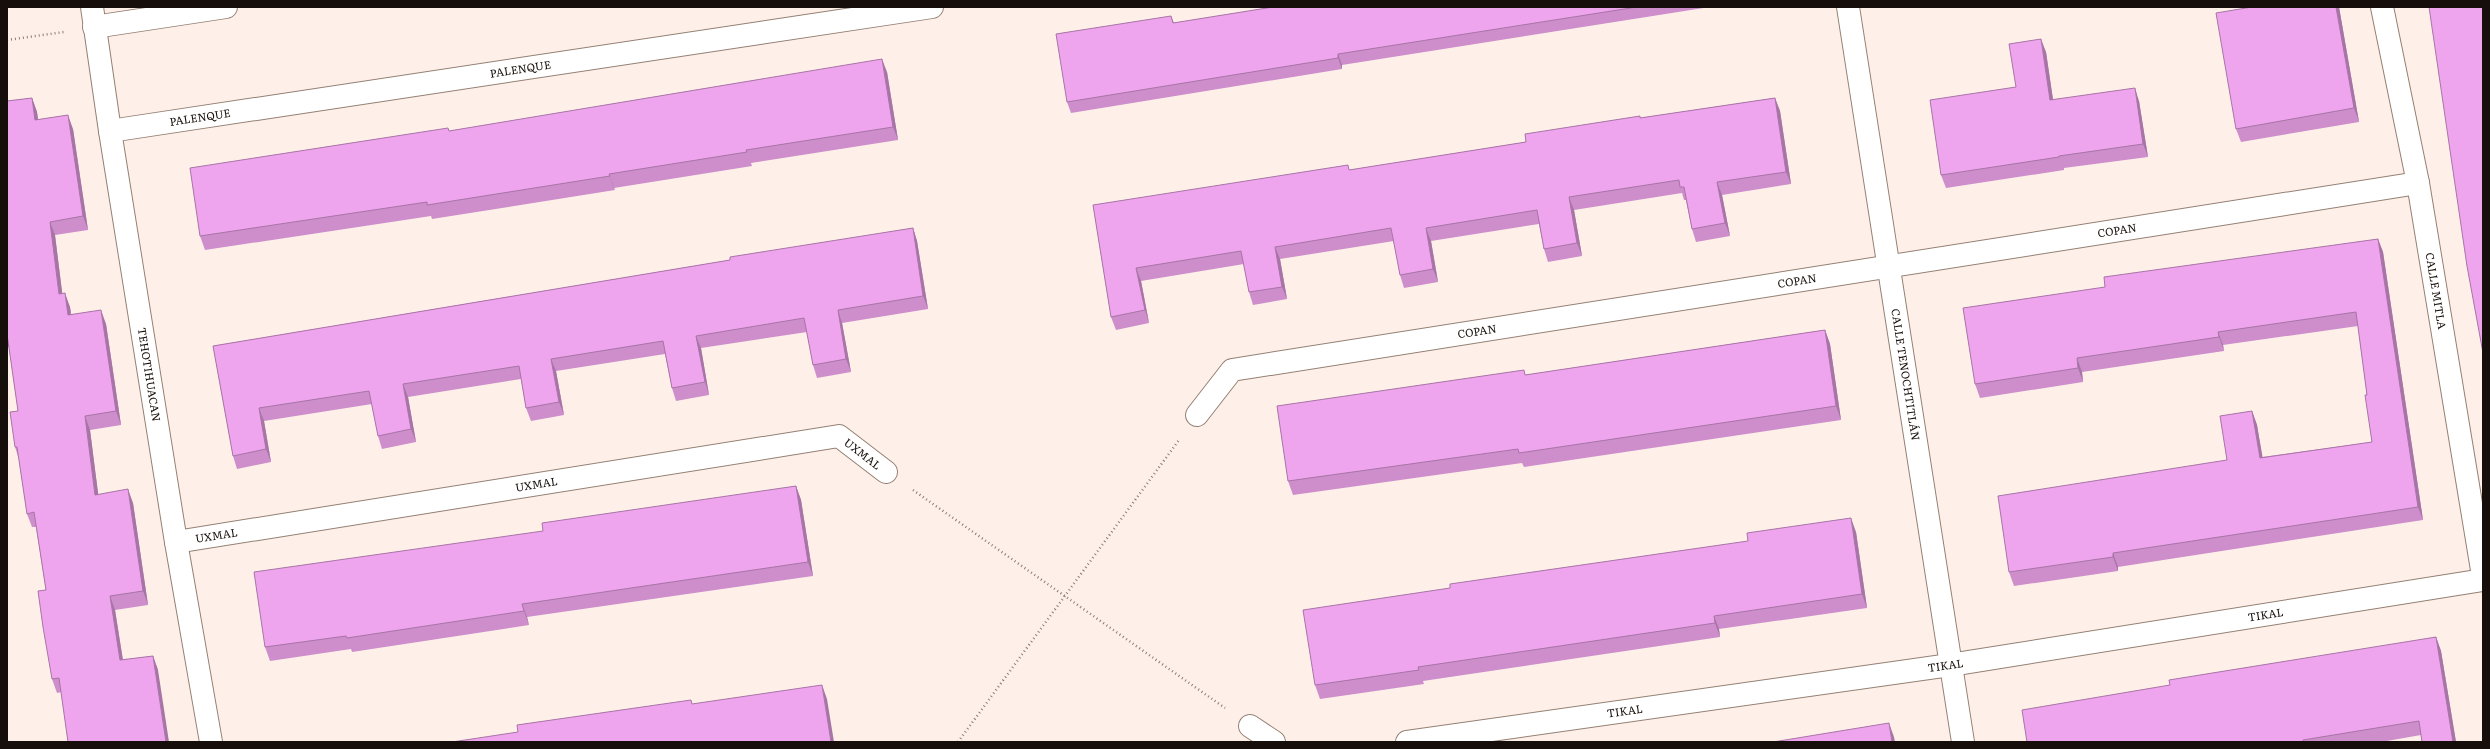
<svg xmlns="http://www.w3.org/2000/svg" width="2490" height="749" font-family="Literata,serif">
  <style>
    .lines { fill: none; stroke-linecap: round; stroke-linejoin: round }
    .minor-casing { stroke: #948074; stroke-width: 24 }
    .path { stroke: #897e79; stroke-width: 2.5; stroke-dasharray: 1 3; stroke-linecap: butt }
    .minor { stroke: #fff; stroke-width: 22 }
    .wall { fill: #ce8ecc }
    .shaded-wall { fill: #a774a6 }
    .building { fill: #efa5ed; stroke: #a774a6 }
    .labels { text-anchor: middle; stroke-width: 3; stroke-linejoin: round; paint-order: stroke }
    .street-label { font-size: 11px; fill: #160e0a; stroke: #fff }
  </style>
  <rect width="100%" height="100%" fill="#fef0e9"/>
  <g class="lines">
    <defs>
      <g id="minor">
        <path id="s1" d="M92,7L110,131L176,542L211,742"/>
        <path id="s2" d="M1848,7L1963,742"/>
        <path id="s3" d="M2382,7L2418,183L2483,576"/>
        <path d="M94,27L226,7"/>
        <path id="s4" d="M110,131L932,7"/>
        <path id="s5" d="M1197,415L1232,370L2418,183"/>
        <path id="s6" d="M176,542L839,436L886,472"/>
        <path d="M1250,726L1274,742"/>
        <path id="s7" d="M1407,742L1950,665L2483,580"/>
      </g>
    </defs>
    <use href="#minor" class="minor-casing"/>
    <g class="path">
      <path d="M7,40L64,32"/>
      <path d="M913,490L1225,708"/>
      <path d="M958,742L1179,440"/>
    </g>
    <use href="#minor" class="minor"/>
  </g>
  <g class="wall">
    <path d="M1273,7H1710L1342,65V69L1071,113L1067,102L1171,16L1174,23Z"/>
    <path d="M2252,7H2339L2359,122L2241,142L2236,129Z"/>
    <path d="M2046,52L2053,100L2139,101L2148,157L2064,168V170L1946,188L1941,175Z"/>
    <path d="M887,72L898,140L751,163L752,166L614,188L615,190L432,219L431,216L205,250L200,236L449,131Z"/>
    <path d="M32,98L37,112L38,119L73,129L88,230L55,235L62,293L70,307L71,314L106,324L121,425L90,430L98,494L133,503L148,605L115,610L123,660L153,656L158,670L57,693L52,679L46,590L36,527H32L27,514L19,459L15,447L18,411L9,347H7V101Z"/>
    <path d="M1775,98L1780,111L1791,184L1722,195L1730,236L1696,242L1692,229L1686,200H1684L1682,193L1574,210L1582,256L1548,262L1544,249L1539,224L1431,241L1438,282L1404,288L1400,275L1394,241L1280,259L1287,299L1253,305L1249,292L1244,264L1141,281L1149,323L1116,330L1111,317L1093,205L1350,170L1526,142L1640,118Z"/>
    <path d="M913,228L917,241L928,309L842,323L851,372L817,378L813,365L807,332L701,348L709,395L676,401L672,388L665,354L556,371L564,415L531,421L526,408L521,379L408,397L416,442L382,449L378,436L372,404L264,421L271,462L237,469L233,456L213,346L730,260Z"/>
    <path d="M2378,239L2383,252L2423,520L2118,567V571L2014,586L2009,572L2227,460L2252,411L2257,425L2262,457L2372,442L2367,395L2358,326L2223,345L2224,351L2082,372L2083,382L1980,398L1975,384L2105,287Z"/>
    <path d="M1825,330L1830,344L1841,420L1524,467L1522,463L1293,495L1288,481L1526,375Z"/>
    <path d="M796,486L801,500L813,576L527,617L529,625L352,652L351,649L270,661L265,647L543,531Z"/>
    <path d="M1856,532L1867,608L1719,629L1720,637L1423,681L1424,684L1320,699L1315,685Z"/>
    <path d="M2436,637L2441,651L2456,742H2422L2421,735L2381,742H2027L2170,685Z"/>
  </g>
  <g class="shaded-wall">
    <path d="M2336,7H2339L2359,122L2354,108Z"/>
    <path d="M2041,39L2046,52L2055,113L2050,100Z"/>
    <path d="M1338,54L1342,65V69L1338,58Z"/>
    <path d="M882,59L887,72L898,140L893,127Z"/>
    <path d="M2135,88L2139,101L2148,157L2143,144Z"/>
    <path d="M32,98L37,112L40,134L35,120Z"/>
    <path d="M1775,98L1780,111L1791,184L1786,172Z"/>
    <path d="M68,115L73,129L88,230L83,216Z"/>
    <path d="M609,174L614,188L615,190L610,176Z"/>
    <path d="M1717,182L1722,195L1730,236L1725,223Z"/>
    <path d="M1569,197L1574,210L1582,256L1577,243Z"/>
    <path d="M50,222L55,235L64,307L59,294Z"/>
    <path d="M913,228L917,241L928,309L923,296Z"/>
    <path d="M1426,228L1431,241L1438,282L1433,269Z"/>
    <path d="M2378,239L2383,252L2423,520L2418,507Z"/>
    <path d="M1275,247L1280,259L1287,299L1282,287Z"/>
    <path d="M1136,268L1141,281L1149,323L1145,310Z"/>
    <path d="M65,293L70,307L73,329L68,315Z"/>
    <path d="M101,310L106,324L121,425L116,411Z"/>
    <path d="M838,310L842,323L851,372L846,359Z"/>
    <path d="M1825,330L1830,344L1841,420L1836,406Z"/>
    <path d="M2218,332L2223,345L2224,351L2219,337Z"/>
    <path d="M696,336L701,348L709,395L705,382Z"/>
    <path d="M2077,358L2082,372L2083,382L2078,368Z"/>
    <path d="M551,359L556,371L564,415L559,402Z"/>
    <path d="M403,384L408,397L416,442L411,429Z"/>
    <path d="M259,408L264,421L271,462L266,449Z"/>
    <path d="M2252,411L2257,425L2265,471L2260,458Z"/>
    <path d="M85,416L90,430L100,508L95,495Z"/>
    <path d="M796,486L801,500L813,576L808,562Z"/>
    <path d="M128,489L133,503L148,605L143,591Z"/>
    <path d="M1851,518L1856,532L1867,608L1862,594Z"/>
    <path d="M2113,553L2118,567V571L2113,557Z"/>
    <path d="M110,596L115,610L125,674L120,660Z"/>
    <path d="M522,604L527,617L529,625L524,611Z"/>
    <path d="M1714,616L1719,629L1720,637L1715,623Z"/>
    <path d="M2436,637L2441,651L2456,742H2453Z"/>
    <path d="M153,656L158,670L169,742H166Z"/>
    <path d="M822,685L827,699L834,742H831Z"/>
    <path d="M1889,723L1894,737L1895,742H1892Z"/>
  </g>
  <g class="building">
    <path d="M1273,7H1637L1338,54V58L1067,102L1056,34L1171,16L1173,23Z"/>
    <path d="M2252,7H2336L2354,108L2236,129L2216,13Z"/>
    <path d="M2429,7H2483V353L2467,266Z"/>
    <path d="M2041,39L2050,100L2135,88L2143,144L2059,156V157L1941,175L1930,100L2016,87L2009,44Z"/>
    <path d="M882,59L893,127L746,150L747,152L609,174L610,176L427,205V202L200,236L190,168L448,128L449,131Z"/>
    <path d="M32,98L35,120L68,115L83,216L50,222L59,294L65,293L68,315L101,310L116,411L85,416L95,495L128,489L143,591L110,596L120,660L153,656L166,742H68L59,678L52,679L43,627L38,591L46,590L34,512L27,514L17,447H15L10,412L18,411L7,334V101Z"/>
    <path d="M1775,98L1786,172L1717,182L1725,223L1692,229L1684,187H1680L1679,180L1569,197L1577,243L1544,249L1537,210L1426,228L1433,269L1400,275L1391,228L1275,247L1282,287L1249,292L1241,251L1136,268L1145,310L1111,317L1093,205L1348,165L1349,170L1526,142L1525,134L1640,116V118Z"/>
    <path d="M913,228L923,296L838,310L846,359L813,365L804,318L696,336L705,382L672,388L663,341L551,359L559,402L526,408L519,366L403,384L411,429L378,436L369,391L259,408L266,449L233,456L213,346L730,260V257Z"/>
    <path d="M2378,239L2418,507L2113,553V557L2009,572L1998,496L2227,460L2220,416L2252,411L2260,458L2372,442L2365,395H2367L2356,312L2218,332L2219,337L2077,358L2078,368L1975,384L1963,308L2105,287L2104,277Z"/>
    <path d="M1825,330L1836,406L1519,453L1518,449L1288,481L1277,406L1524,370L1525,375Z"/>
    <path d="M796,486L808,562L522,604L524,611L347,638L346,636L265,647L254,572L543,531L542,523Z"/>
    <path d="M1851,518L1862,594L1714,616L1715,623L1418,667L1419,670L1315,685L1303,610L1450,588V584L1748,541L1747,533Z"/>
    <path d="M2436,637L2453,742H2422L2419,721L2303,740V742H2027L2022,710L2170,685L2169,680Z"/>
    <path d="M822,685L831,742H452L518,732L517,725L691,700L692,704Z"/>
    <path d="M1889,723L1892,742H1773Z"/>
  </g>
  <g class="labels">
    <g class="street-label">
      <text dy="4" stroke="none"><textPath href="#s4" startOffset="415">PALENQUE</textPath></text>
      <text dy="4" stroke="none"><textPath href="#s4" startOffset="91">PALENQUE</textPath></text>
      <text dy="4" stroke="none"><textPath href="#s5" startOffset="953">COPAN</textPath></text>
      <text dy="4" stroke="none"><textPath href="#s5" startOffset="629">COPAN</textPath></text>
      <text dy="4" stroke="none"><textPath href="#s3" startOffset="289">CALLE MITLA</textPath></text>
      <text dy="4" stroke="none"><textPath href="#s5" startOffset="305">COPAN</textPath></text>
      <text dy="4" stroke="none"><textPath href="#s2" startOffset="372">CALLE TENOCHTITLÁN</textPath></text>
      <text dy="4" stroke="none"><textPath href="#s1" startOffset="372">TEHOTIHUACAN</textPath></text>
      <text dy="4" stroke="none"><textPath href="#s6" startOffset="701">UXMAL</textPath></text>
      <text dy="4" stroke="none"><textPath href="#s6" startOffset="365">UXMAL</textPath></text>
      <text dy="4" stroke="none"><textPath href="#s6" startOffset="41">UXMAL</textPath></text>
      <text dy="4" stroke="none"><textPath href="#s7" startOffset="868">TIKAL</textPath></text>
      <text dy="4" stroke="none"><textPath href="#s7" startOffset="544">TIKAL</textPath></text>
      <text dy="4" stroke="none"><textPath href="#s7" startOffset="220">TIKAL</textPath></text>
    </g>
  </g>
  <rect width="2490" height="749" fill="none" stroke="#160e0a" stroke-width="16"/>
</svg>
